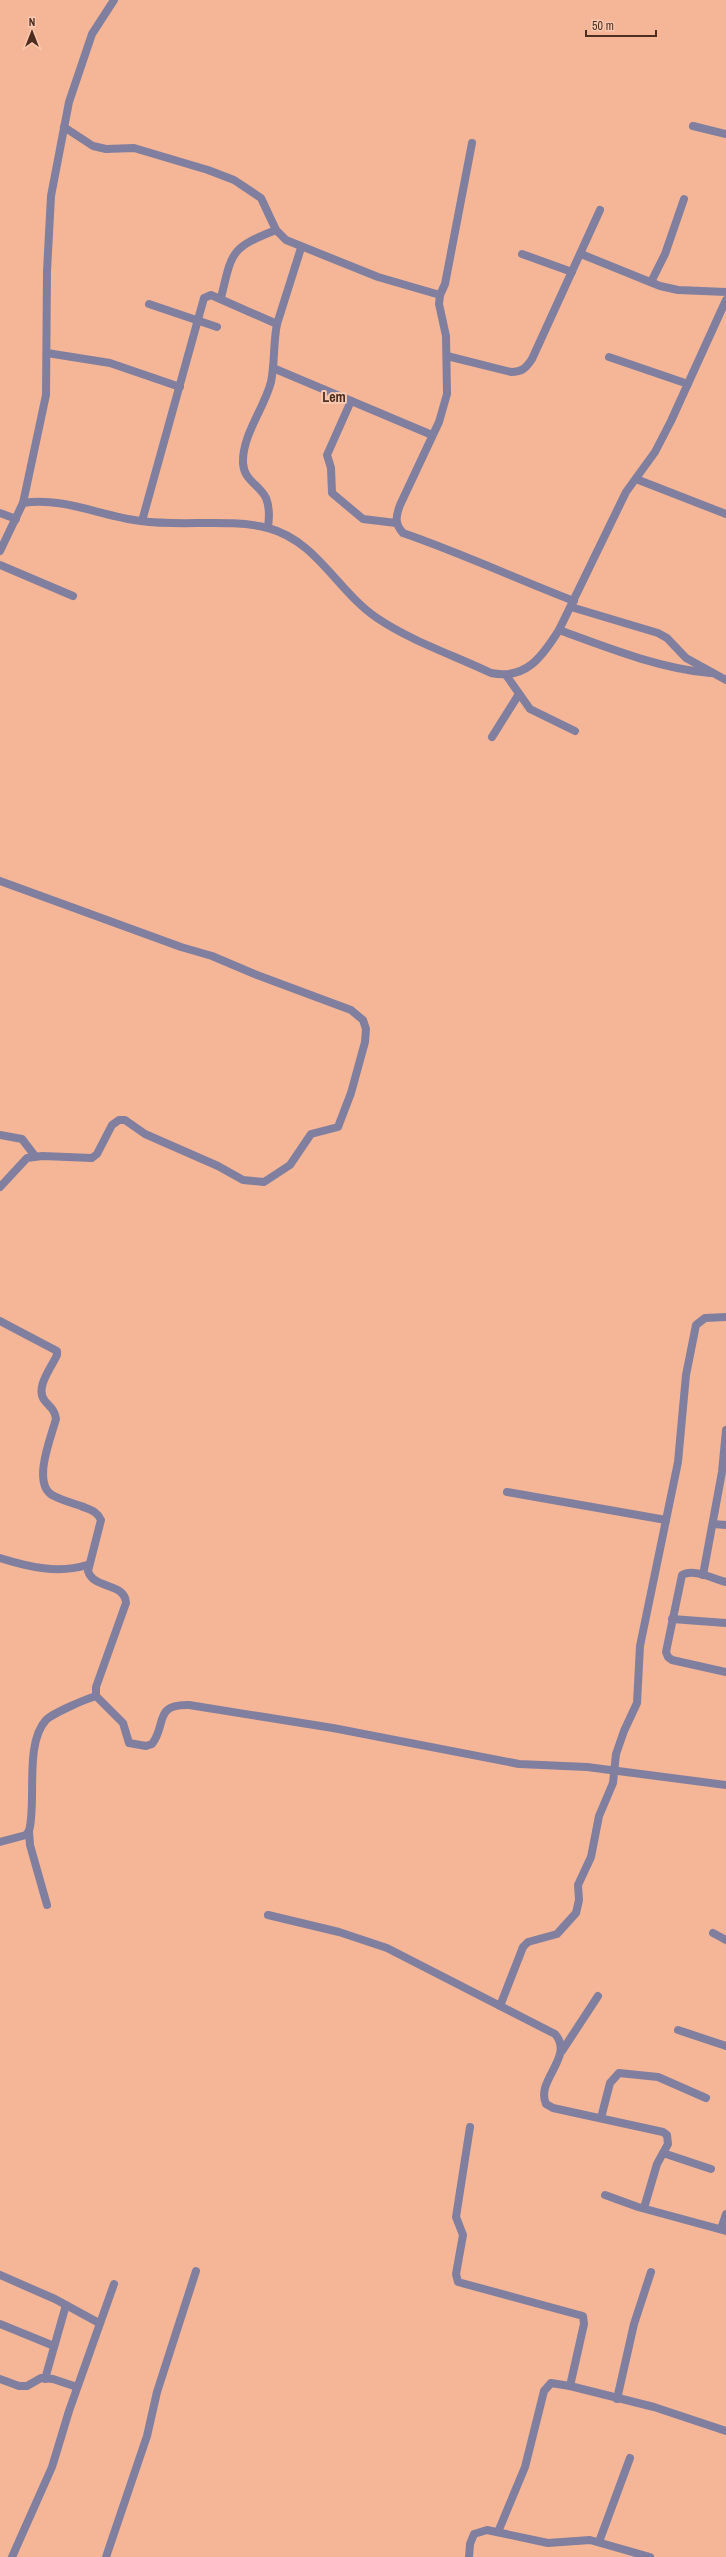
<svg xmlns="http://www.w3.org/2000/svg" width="726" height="2557" font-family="'Archivo Narrow',sans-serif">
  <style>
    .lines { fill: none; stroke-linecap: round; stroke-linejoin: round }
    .street { stroke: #817f9f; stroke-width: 8 }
    .labels { text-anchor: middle; stroke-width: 4; stroke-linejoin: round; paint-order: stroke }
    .district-label { font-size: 14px; font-weight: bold; fill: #4d2d1e; stroke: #f8c7b0 }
  </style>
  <rect width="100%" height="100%" fill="#f5b697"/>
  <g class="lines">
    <g class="street">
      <path d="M693,126L726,134"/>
      <path d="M64,127L93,146L106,149L134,148L208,170L234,180L261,198L276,230L286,240L378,277L440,295L439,304L446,336L447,394L439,422L400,505C396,516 394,523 403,533C461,553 517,579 574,601"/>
      <path d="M522,254L572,272"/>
      <path d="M581,254L660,286L678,290L726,292"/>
      <path d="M651,282L665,254L684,199"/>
      <path d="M440,295L445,284L472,143"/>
      <path d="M221,298C232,252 230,248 276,230"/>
      <path d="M149,304L217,327"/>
      <path d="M277,324L301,248"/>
      <path d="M47,353L110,363L180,387"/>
      <path d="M447,356L511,372C522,372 526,368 532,359L600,210"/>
      <path d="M609,357L688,384"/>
      <path d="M273,368L432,435"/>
      <path d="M351,401L327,455L331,468L332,493L363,519L396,523"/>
      <path d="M636,479L726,514"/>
      <path d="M23,503C65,497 100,516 141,521C183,527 228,518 268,528C317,541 337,591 377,618C411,641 453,655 491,673C526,680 542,657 559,630L626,492L655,452L671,421L726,300"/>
      <path d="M0,513L16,519"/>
      <path d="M142,521L204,298L211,295L277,324C273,344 275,363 271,382C264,409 242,435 243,463C244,481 259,484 266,498C270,508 269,518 268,528"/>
      <path d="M0,551L23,503L46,395L47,271L51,196L69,102L92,34L114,0"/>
      <path d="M0,565L73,596"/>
      <path d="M571,607L658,633L667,638L686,658L726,680"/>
      <path d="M559,630C608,648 658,668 710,673"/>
      <path d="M506,675L530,709L575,731"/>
      <path d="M492,737L519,694"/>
      <path d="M0,881L181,947L212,956L257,975L351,1010L363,1020L366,1029L365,1042L351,1093L338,1127L311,1134L290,1165L264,1182L243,1180L218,1166L145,1134L125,1120H119L112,1125L97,1154L92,1158L42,1156L27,1158L0,1187"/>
      <path d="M0,1135L22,1139L35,1156"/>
      <path d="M0,1321L57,1351V1355C52,1367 34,1388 45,1401C50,1407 55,1410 56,1419C51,1437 32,1483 52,1495C61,1500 72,1503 81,1506C90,1510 97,1511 101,1520L88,1571C94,1590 125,1582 126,1603L96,1687V1696L123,1723L129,1743L146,1746L152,1744C167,1725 153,1704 189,1705L333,1728L519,1764L587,1767L726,1785"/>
      <path d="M507,1492L666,1520"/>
      <path d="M713,1524L726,1525"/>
      <path d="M0,1558C29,1567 58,1574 87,1565"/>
      <path d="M703,1575L722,1472L726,1430"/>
      <path d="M726,1582C714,1579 693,1568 682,1575L666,1652L668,1657L672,1660L726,1672"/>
      <path d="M672,1619L726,1623"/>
      <path d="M29,1831L30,1845L47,1905"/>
      <path d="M0,1842L26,1835L29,1831C37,1802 24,1744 46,1720C53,1713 86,1699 96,1696"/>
      <path d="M268,1915L339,1932L387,1948L555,2034C575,2057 535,2080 546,2104L553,2108L663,2132L667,2135L668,2144L657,2164L644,2208"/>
      <path d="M713,1933L726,1940"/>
      <path d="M500,2006L523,1947L528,1942L557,1934L576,1913L579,1900L578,1885L591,1857L599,1816L613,1783L616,1754L624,1731L637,1703L640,1646L678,1462L686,1375L696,1325L705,1318L726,1317"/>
      <path d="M678,2030L726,2046"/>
      <path d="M562,2051L598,1996"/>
      <path d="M601,2118L610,2083L619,2073L658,2077L706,2098"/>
      <path d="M470,2127L456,2217L463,2235L456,2274L458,2282L583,2316L584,2324L570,2386L654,2407L726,2431"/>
      <path d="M663,2153L711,2169"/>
      <path d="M605,2195L638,2207L726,2231"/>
      <path d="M721,2229L726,2214"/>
      <path d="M0,2275L55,2299L99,2323"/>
      <path d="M0,2324L54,2346"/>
      <path d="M0,2379L19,2386H27L41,2378L53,2379L77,2387"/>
      <path d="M45,2379L66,2305"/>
      <path d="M617,2399L634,2324L651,2272"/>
      <path d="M498,2532L525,2467L544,2391L551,2383L570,2386"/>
      <path d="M599,2542L630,2458"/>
      <path d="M12,2557L52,2467L69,2411L114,2284"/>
      <path d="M106,2557L147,2436L157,2392L196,2271"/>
      <path d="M469,2557L470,2544L474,2534L487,2530L548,2543L590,2540L650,2557"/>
    </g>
  </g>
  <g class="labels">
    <g class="district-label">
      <text x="334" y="402">Lem</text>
    </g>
  </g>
  <g transform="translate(32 32)" stroke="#f8c7b0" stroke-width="3" paint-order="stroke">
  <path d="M0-3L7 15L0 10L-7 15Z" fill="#4d2d1e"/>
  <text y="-6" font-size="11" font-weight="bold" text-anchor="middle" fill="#4d2d1e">N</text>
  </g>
  <path d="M586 30v6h70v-6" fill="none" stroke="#4d2d1e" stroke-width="2"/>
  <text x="592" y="30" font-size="12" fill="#4d2d1e" stroke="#f8c7b0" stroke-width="3" paint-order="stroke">50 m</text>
</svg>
